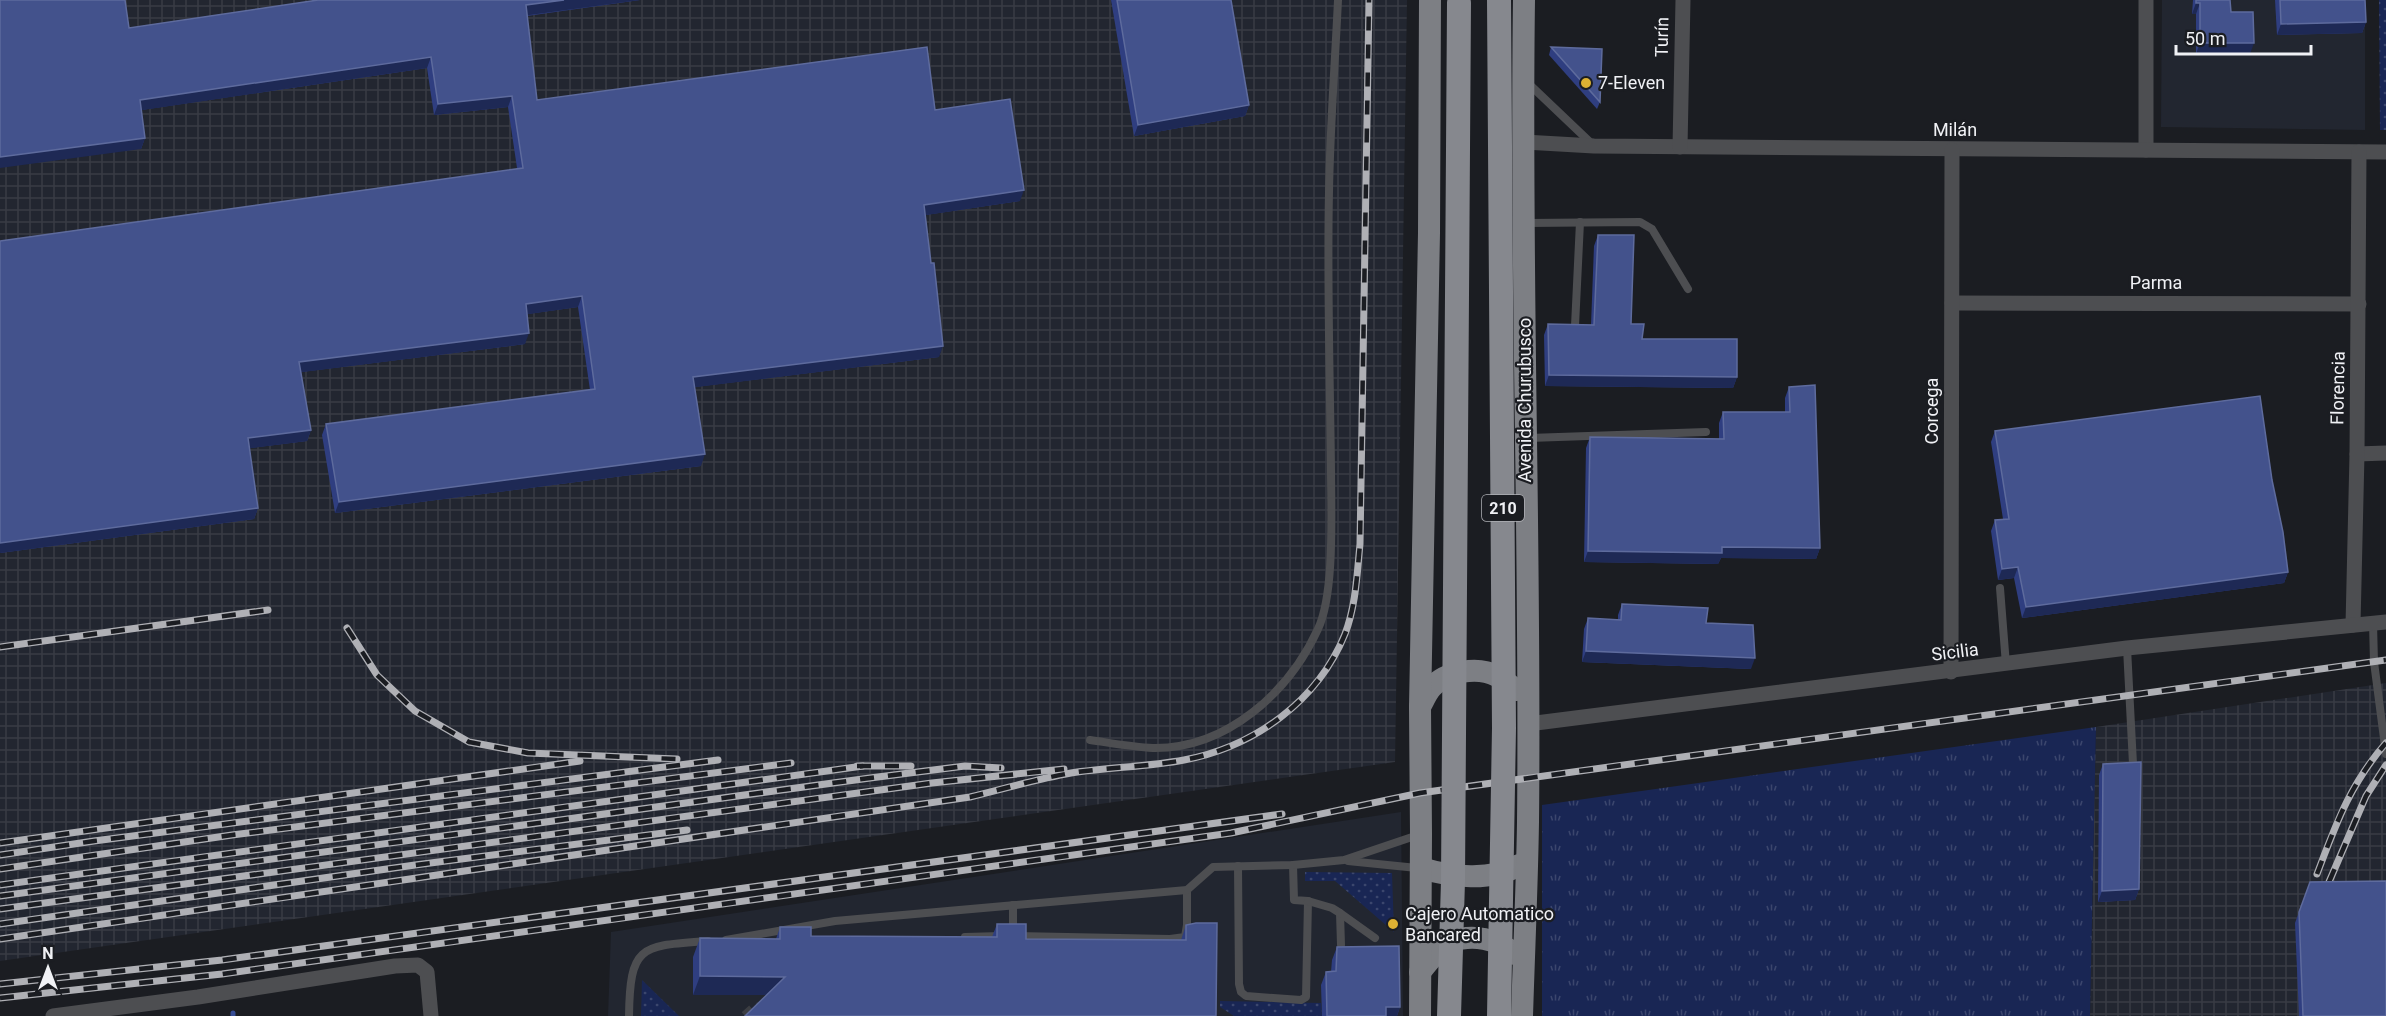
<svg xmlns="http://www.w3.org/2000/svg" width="2386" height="1016" font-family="Roboto,sans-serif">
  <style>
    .built { fill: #222630 }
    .industrial { fill: url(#industrial-grid) }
    .grass { fill: url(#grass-tufts) }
    .park { fill: url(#park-dots) }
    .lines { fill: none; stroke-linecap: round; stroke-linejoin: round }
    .stream { stroke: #364c94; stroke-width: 5 }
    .pedestrian-tunnel { stroke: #3b3d42; stroke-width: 10; stroke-dasharray: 10 5; stroke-linecap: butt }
    .service { stroke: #4d4e51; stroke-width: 8 }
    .minor { stroke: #4d4e51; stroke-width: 15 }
    .primary { stroke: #7d7f84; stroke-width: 22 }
    .rail-casing { stroke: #afb0b5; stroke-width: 7 }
    .rail { stroke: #1b1d22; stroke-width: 4.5; stroke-dasharray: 14; stroke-linecap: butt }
    .trunk-bridge { stroke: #86888e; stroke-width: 24 }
    .wall { fill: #2f3e80 }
    .shaded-wall { fill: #1e2955 }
    .building { fill: #43528c; stroke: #5e6b9d; stroke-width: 1.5 }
    .poi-dot { fill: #ddb133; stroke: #1b1d22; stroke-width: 2 }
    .labels { text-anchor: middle; stroke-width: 4.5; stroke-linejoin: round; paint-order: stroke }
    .shield { fill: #1b1d22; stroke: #b0b1b6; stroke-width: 1.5 }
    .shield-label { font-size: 16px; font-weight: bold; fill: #f0f1f5 }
    .street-label { font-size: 18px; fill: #f0f1f5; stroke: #1b1d22 }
    .poi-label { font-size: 18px; fill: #f0f1f5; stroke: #1b1d22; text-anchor: start }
  </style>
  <defs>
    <pattern id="industrial-grid" width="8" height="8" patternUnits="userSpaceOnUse" patternTransform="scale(1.5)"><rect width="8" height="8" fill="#222630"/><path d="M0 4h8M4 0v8" fill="none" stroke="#383b44"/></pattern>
    <pattern id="grass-tufts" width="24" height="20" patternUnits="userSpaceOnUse" patternTransform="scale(1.5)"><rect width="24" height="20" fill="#192654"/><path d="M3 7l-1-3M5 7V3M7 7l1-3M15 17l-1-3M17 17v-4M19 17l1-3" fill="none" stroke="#3b466d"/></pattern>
    <pattern id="park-dots" width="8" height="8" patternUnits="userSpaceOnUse" patternTransform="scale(1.5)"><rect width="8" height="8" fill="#192654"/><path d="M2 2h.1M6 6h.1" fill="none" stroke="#3b466d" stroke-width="1.8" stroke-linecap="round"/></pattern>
  </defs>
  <rect width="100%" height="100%" fill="#1b1d22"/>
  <g class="built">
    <path d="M2162,0H2365V130L2161,127Z"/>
    <path d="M1401,812L1403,1016H608L611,932Z"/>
  </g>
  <g class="industrial">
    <path d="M0,0H1407L1395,762L0,961Z"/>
    <path d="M2386,683V1016H2090L2096,727Z"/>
  </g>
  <path class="grass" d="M2096,727L2090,1016H1542V805Z"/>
  <g class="park">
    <path d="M2379,0H2386V130H2380Z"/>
    <path d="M1305,872L1392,873L1394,932L1335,881H1305Z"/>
    <path d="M642,980L679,1016H641Z"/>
    <path d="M1220,1001L1321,1003L1322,1016H1234L1220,1007Z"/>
  </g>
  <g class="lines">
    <path class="stream" d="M233,1016V1013"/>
    <path class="pedestrian-tunnel" d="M745,1016L754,1008L763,1007"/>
    <g class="service">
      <path d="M1529,84L1592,144"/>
      <path d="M1527,223L1640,222L1652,229L1688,289"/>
      <path d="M1575,326L1580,222"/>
      <path d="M1529,438L1706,432"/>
      <path d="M2000,588L2006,665"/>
      <path d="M2373,623L2374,662L2386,754"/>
      <path d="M2127,648L2133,764"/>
      <path d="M1090,740C1111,743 1132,747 1153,748C1227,749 1289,692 1318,629C1335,593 1331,511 1331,470C1330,378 1327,284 1329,192C1330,128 1335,64 1338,0"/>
      <path d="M1348,861L1417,868"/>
      <path d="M1238,866L1239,984L1241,992L1246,996L1301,1000L1306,997L1308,901L1294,900L1293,865"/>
      <path d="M1308,901L1332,908L1340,913L1341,945"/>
      <path d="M1013,905V932"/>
      <path d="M1340,913L1375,938"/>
      <path d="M1016,936L1170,939L1185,937L1187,925V890"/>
      <path d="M965,937L1001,936"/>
      <path d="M726,940L835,921L1187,890L1213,867L1293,865L1344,860L1418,835"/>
      <path d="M629,1016C630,944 641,946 708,941"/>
    </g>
    <g class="minor">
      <path d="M2146,0V150"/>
      <path d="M1524,142L1594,146L2386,152"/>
      <path d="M1680,147L1683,0"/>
      <path d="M1952,303L2359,304"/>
      <path d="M2357,454L2386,453"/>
      <path d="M2353,625L2357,454L2359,152"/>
      <path d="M1951,672L1952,150"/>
      <path d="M1528,724L2127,648L2386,622"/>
      <path d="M53,1016L198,997L395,966L418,965L427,972L431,1016"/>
    </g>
    <g class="primary">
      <path d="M1420,707C1424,700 1427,692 1432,687C1446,671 1478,666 1497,676C1504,680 1510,685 1516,690"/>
      <path d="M1421,868C1451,877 1491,882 1519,865"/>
      <path d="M1420,972C1429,961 1439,947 1451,942C1472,933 1498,939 1514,954"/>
      <path d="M1420,1016L1421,834L1420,707L1429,233L1430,0"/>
      <path d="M1522,1016C1524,951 1527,887 1528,822C1531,548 1520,274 1524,0"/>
    </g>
    <defs>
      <g id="rail">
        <path d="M347,628L377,675L415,711L469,742L528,753L677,759"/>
        <path d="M0,647L268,610"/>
        <path d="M857,766H911"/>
        <path d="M0,843L580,761"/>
        <path d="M0,855L94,841L718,760"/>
        <path d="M0,869L232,835L791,763"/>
        <path d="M2317,874C2336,824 2350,784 2386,743"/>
        <path d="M2329,882L2366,796L2386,765"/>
        <path d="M0,885L863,766"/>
        <path d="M0,896L870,778L965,766L1001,768"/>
        <path d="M0,909L932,783L1064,769"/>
        <path d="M0,924L415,865L687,830"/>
        <path d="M0,939L970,797C1003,789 1037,779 1071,773C1109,767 1147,767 1184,760C1254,747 1318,701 1345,634C1356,605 1357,574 1360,544L1369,0"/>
        <path d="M0,984L222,960L1282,814"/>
        <path d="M0,998L222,974L1231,833L1420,793L2386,660"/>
      </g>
    </defs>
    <use href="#rail" class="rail-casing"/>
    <use href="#rail" class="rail"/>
    <g class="trunk-bridge">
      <path d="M1449,1016L1453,881L1459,3"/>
      <path d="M1499,1016L1504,728L1499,0"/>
    </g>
  </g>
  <g class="wall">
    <path d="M318,0H640L527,16L537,100L935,110L1020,201L925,215L939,357L694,387L701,466L335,513L322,435L326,424L590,390L578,307L527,314L525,344L301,372L311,430L307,441L249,448L258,508L254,519L0,553L517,168L508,107L434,115L427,68L141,110L145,138L141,149L129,28Z"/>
    <path d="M1111,0H1231L1249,105L1245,116L1134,136Z"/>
    <path d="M2193,0H2230L2231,12L2250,54H2196V14H2192Z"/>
    <path d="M2275,0H2365L2366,22L2362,33L2277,35Z"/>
    <path d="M1551,47L1600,102L1597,109L1549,55Z"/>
    <path d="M1598,235L1631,324L1642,339L1737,377L1733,388L1545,386L1544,335L1548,324L1591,325L1594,246Z"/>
    <path d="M1789,387L1820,548L1816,559L1721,558L1718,564L1584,562L1586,448L1590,437L1719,439V423L1723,412H1785V398Z"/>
    <path d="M1995,431L2272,480L2288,572L2284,583L2022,618L2014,578L1998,580L1991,531L1995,520L2003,519L1991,442Z"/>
    <path d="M1622,604L1706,623L1751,669L1582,662L1584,629L1588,618L1618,620V615Z"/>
    <path d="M2103,764L2139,889L2135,900L2098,902L2099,775Z"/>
    <path d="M2310,882L2386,1016H2299L2295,923Z"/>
    <path d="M997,924L1026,939L1181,940L1186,925L1216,1016L766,995H693V957L700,938L776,939L780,927L811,936L992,937Z"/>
    <path d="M1337,947L1400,1007L1397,1016H1322L1321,985L1326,972H1331L1332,960Z"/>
  </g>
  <g class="shaded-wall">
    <path d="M564,0H640L522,16L526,5Z"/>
    <path d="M2196,3H2200L2196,14H2192Z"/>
    <path d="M2366,22L2362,33L2277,35L2281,24Z"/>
    <path d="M2200,43H2254L2250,54H2196Z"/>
    <path d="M431,57L427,68L136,111L140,100Z"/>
    <path d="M512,96L508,107L434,115L438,104Z"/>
    <path d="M1249,105L1245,116L1134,136L1138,125Z"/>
    <path d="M145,138L141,149L0,168V157Z"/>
    <path d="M1024,190L1020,201L920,216L924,205Z"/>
    <path d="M582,296L578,307L522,315L526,304Z"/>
    <path d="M529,333L525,344L295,373L299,362Z"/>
    <path d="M943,346L939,357L689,388L693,377Z"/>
    <path d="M1549,375L1737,377L1733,388L1545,386Z"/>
    <path d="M311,430L307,441L244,449L248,438Z"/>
    <path d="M705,454L701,466L335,513L339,502Z"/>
    <path d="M258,508L254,519L0,553V543Z"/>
    <path d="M1722,547L1820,548L1816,559L1721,558L1718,564L1584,562L1588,551Z"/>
    <path d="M2018,567L2014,578L1998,580L2002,569Z"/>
    <path d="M2288,572L2284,583L2022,618L2026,607Z"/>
    <path d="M1586,651L1755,658L1751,669L1582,662Z"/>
    <path d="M2139,889L2135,900L2098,902L2102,891Z"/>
    <path d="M700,976L785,977L779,995H693Z"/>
    <path d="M1386,1007H1400L1397,1016H1382Z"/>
  </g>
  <g class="building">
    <path d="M0,0H125L129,28L318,0H564L526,5L537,100L927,47L935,110L1010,99L1024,190L924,205L931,263H934L943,346L693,377L705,454L339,502L326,424L595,389L582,296L526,304L529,333L299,362L311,430L248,438L258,508L0,543V241L523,168L512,96L438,104L431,57L140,100L145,138L0,157Z"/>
    <path d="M1117,0H1231L1249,105L1138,125Z"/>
    <path d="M2196,0H2230L2231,12H2253L2254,43H2200V3H2196Z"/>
    <path d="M2280,0H2365L2366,22L2281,24Z"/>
    <path d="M1551,47L1602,49L1600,102Z"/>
    <path d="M1598,235H1634L1631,324H1644L1642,339H1737V377L1549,375L1548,324L1594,325Z"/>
    <path d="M1815,385L1820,548L1722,547V553L1588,551L1590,437L1724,439L1723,412H1790L1789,387Z"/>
    <path d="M2260,396L2272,480L2283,532L2288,572L2026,607L2018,567L2002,569L1995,520L2009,519L1995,431Z"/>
    <path d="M1622,604L1708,608L1706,623L1753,625L1755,658L1586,651L1588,618L1621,620Z"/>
    <path d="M2141,762L2139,889L2102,891L2103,764Z"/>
    <path d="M2386,881V1016H2303L2299,912L2310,882Z"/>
    <path d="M1196,923H1217L1216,1016H745L785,977L700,976V938L780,939V927H811V936L997,937V924H1026V939L1186,940V925Z"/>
    <path d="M1399,946L1400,1007H1386V1016H1327L1326,972L1336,971L1337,947Z"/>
  </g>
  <g class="poi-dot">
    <circle cx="1586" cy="83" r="6"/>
    <circle cx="1393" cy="924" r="6"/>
  </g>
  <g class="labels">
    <rect class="shield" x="1482" y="495" width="42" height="26" rx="4.5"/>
    <g class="shield-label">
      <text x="1503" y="514">210</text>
    </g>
    <g class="street-label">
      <text transform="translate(1662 37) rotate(-89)" y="6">Turín</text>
      <text x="1955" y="136">Milán</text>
      <text x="2156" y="289">Parma</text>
      <text transform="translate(2338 388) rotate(-89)" y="6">Florencia</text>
      <text transform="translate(1525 400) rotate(-90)" y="6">Avenida Churubusco</text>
      <text transform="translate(1932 411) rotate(-90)" y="6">Corcega</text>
      <text transform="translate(1955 652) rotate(-7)" y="6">Sicilia</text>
    </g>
    <g class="poi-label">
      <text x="1598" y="89">7-Eleven</text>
      <text x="1405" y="920">Cajero Automatico<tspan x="1405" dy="21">Bancared</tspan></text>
    </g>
  </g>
  <g transform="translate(48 968)" stroke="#1b1d22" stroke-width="4.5" paint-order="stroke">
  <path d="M0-4.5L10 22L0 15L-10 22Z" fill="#f0f1f5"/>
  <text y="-9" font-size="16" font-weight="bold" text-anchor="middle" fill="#f0f1f5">N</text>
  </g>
  <path d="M2176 45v9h135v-9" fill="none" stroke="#f0f1f5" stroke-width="3"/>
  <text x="2185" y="45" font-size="18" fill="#f0f1f5" stroke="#1b1d22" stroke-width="4.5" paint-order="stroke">50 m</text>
</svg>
